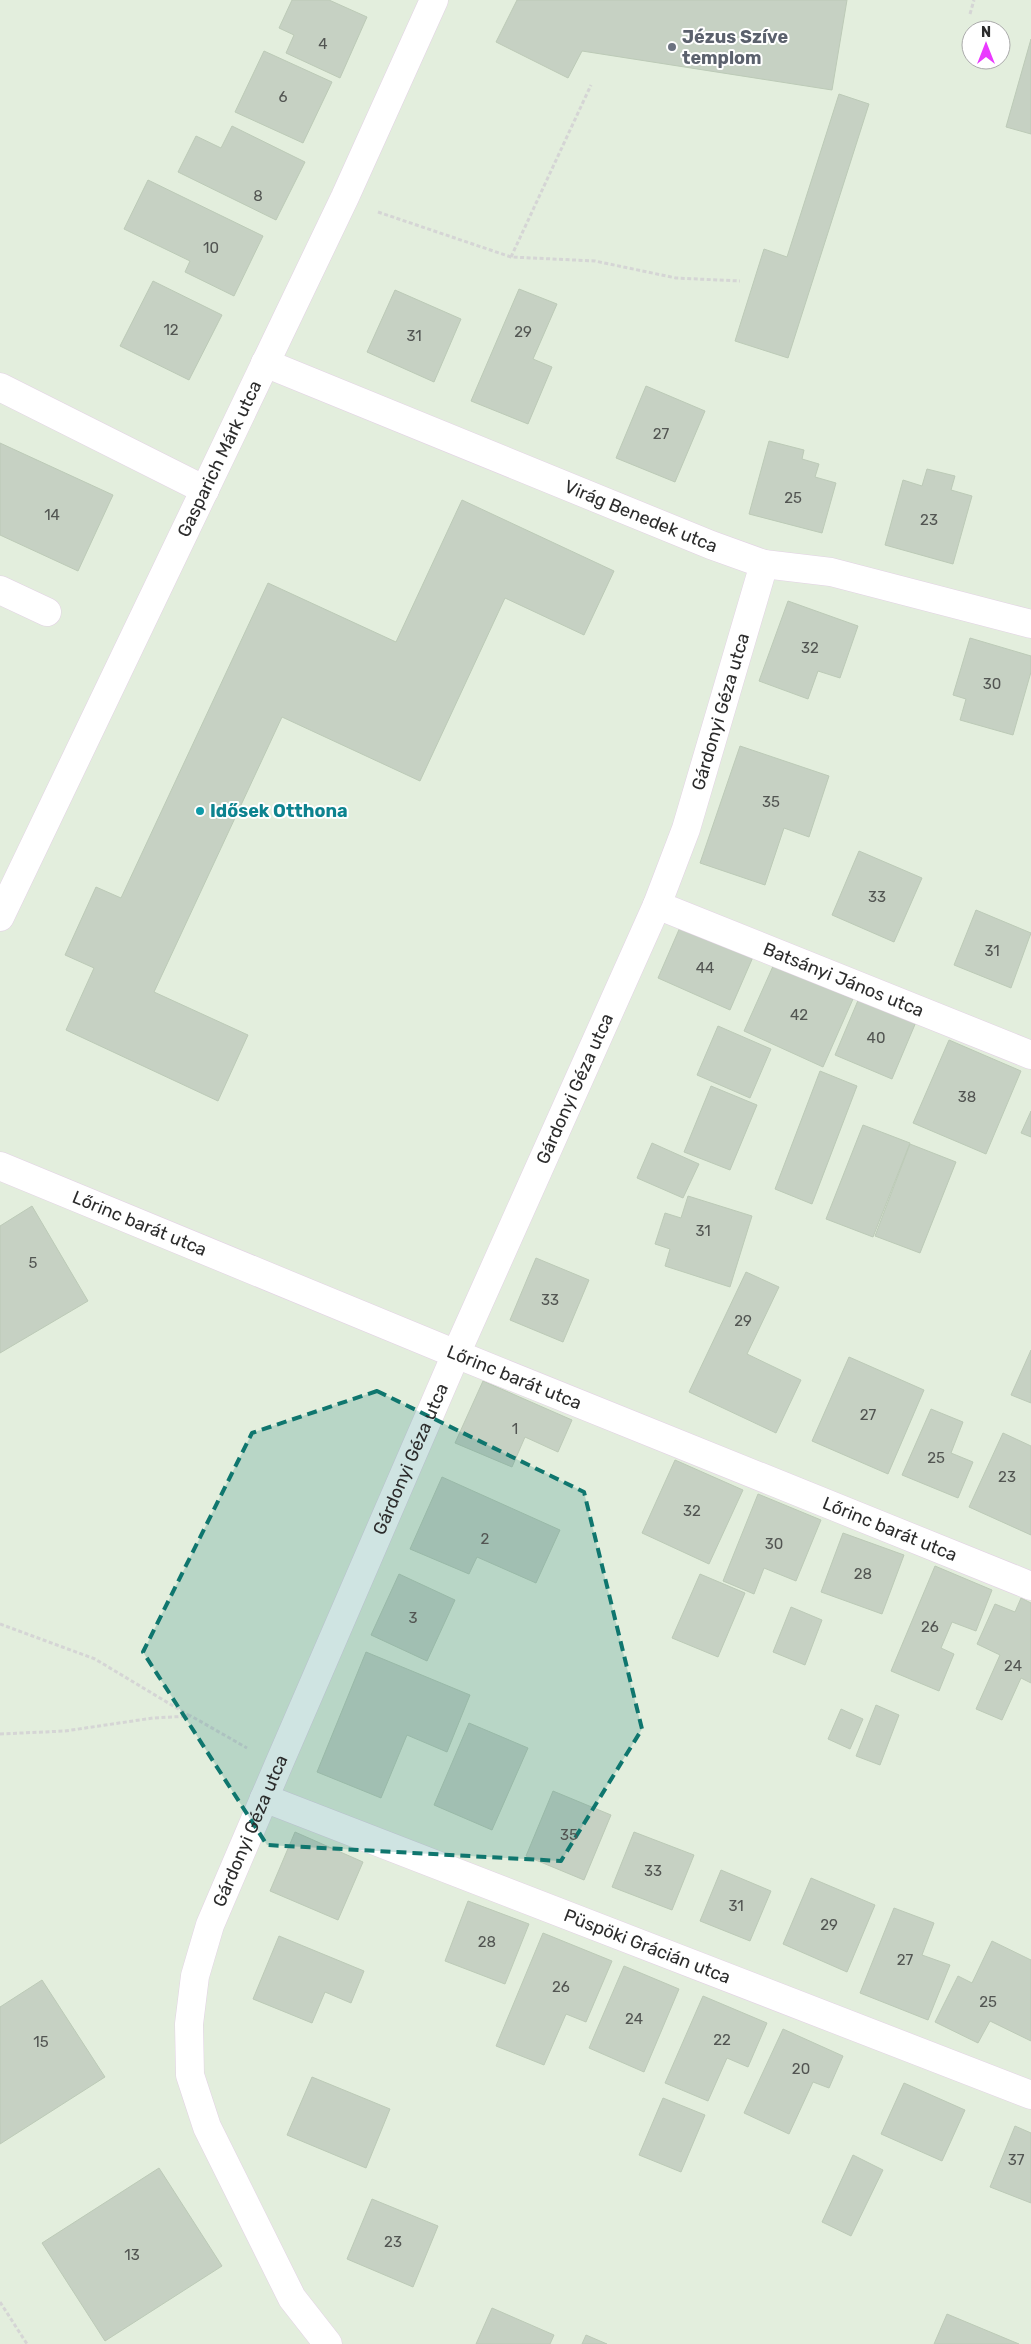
<svg xmlns="http://www.w3.org/2000/svg" width="1031" height="2344" font-family="Rubik,sans-serif">
  <style>
    .building { fill: #c6d1c3; stroke: #bccab7 }
    .lines { fill: none; stroke-linecap: round; stroke-linejoin: round }
    .minor-casing { stroke: #e3d2e5; stroke-width: 29 }
    .path { stroke: #d5d5d5; stroke-width: 3; stroke-dasharray: 4 2.5; stroke-linecap: butt }
    .minor { stroke: #fff; stroke-width: 28 }
    .marked { fill: #0f766e; fill-opacity: 0.2; stroke: #0f766e; stroke-width: 4; stroke-dasharray: 10 6; stroke-linejoin: round }
    .worship-dot { fill: #6b7280; stroke: #fff; stroke-width: 2 }
    .culture-dot { fill: #0f9aa8; stroke: #fff; stroke-width: 2 }
    .labels { text-anchor: middle; stroke-width: 4; stroke-linejoin: round; paint-order: stroke }
    .number-label { font-size: 15px; fill: #525552 }
    .worship-label { font-size: 18px; font-weight: bold; fill: #5b616d; stroke: #fff; text-anchor: start }
    .street-label { font-size: 18px; fill: #2c2c2c; stroke: #fff }
    .culture-label { font-size: 18px; font-weight: bold; fill: #0d838f; stroke: #fff; text-anchor: start }
  </style>
  <rect width="100%" height="100%" fill="#e3eedd"/>
  <g class="building">
    <path d="M292,0H329L367,17L340,78L286,53L294,35L279,28Z"/>
    <path d="M517,0H847L832,90L582,51L568,78L496,42Z"/>
    <path d="M1031,39V134L1006,127Z"/>
    <path d="M264,51L332,82L303,143L235,112Z"/>
    <path d="M839,94L869,104L788,358L735,341L764,249L787,257Z"/>
    <path d="M232,126L305,162L276,220L178,172L196,136L221,148Z"/>
    <path d="M148,180L263,236L234,296L185,272L190,261L124,229Z"/>
    <path d="M153,281L222,315L189,380L120,346Z"/>
    <path d="M519,289L557,304L533,359L552,367L528,424L471,401Z"/>
    <path d="M395,290L461,319L434,382L367,352Z"/>
    <path d="M646,386L705,411L675,482L616,458Z"/>
    <path d="M769,441L804,450L802,459L819,464L815,477L836,483L822,533L749,514Z"/>
    <path d="M0,443L113,495L78,571L0,535Z"/>
    <path d="M927,469L955,476L951,490L972,496L953,564L885,545L903,480L922,486Z"/>
    <path d="M462,500L614,571L584,635L505,598L420,781L282,717L154,992L248,1035L218,1101L66,1030L94,968L65,955L96,887L121,898L268,583L396,642Z"/>
    <path d="M788,601L858,626L840,678L818,671L808,699L759,681Z"/>
    <path d="M970,638L1031,656V672L1013,735L960,720L966,699L953,695Z"/>
    <path d="M740,746L829,776L809,837L784,828L765,885L700,863Z"/>
    <path d="M859,851L922,878L894,942L832,915Z"/>
    <path d="M976,910L1031,933L1011,988L954,965Z"/>
    <path d="M681,925L753,957L730,1010L658,978Z"/>
    <path d="M774,964L853,999L823,1067L744,1031Z"/>
    <path d="M859,998L916,1022L892,1079L835,1055Z"/>
    <path d="M718,1026L771,1049L750,1098L697,1075Z"/>
    <path d="M949,1040L1021,1071L986,1154L913,1123Z"/>
    <path d="M820,1071L857,1086L812,1204L775,1189Z"/>
    <path d="M711,1086L757,1105L730,1170L684,1152Z"/>
    <path d="M1031,1111V1137L1021,1133Z"/>
    <path d="M863,1125L910,1143L873,1237L826,1219Z"/>
    <path d="M652,1143L699,1164L683,1198L637,1178Z"/>
    <path d="M910,1144L956,1162L920,1253L875,1236Z"/>
    <path d="M688,1196L752,1216L730,1287L665,1266L670,1249L655,1244L665,1213L681,1218Z"/>
    <path d="M32,1206L88,1301L0,1353V1226Z"/>
    <path d="M536,1258L589,1280L563,1342L510,1320Z"/>
    <path d="M746,1272L779,1287L747,1354L801,1380L776,1433L689,1392Z"/>
    <path d="M1031,1350V1403L1011,1395Z"/>
    <path d="M849,1357L924,1390L888,1474L812,1441Z"/>
    <path d="M483,1381L572,1420L558,1452L525,1437L512,1467L455,1443Z"/>
    <path d="M931,1409L963,1422L951,1453L973,1462L958,1498L902,1475Z"/>
    <path d="M1003,1433L1031,1446V1535L969,1507Z"/>
    <path d="M675,1460L743,1490L709,1564L642,1533Z"/>
    <path d="M442,1477L560,1530L536,1583L477,1557L469,1574L410,1549Z"/>
    <path d="M758,1494L821,1520L796,1581L764,1568L754,1594L723,1581Z"/>
    <path d="M843,1533L904,1555L882,1614L821,1592Z"/>
    <path d="M935,1566L992,1590L976,1631L952,1622L941,1648L954,1654L939,1691L891,1671Z"/>
    <path d="M399,1574L455,1600L427,1661L371,1635Z"/>
    <path d="M700,1574L745,1593L718,1657L672,1638Z"/>
    <path d="M1021,1598L1031,1603V1683L1021,1678L1002,1720L976,1709L1000,1655L977,1644L995,1604L1015,1612Z"/>
    <path d="M791,1607L822,1620L805,1665L773,1652Z"/>
    <path d="M366,1652L470,1695L447,1752L407,1735L381,1798L317,1772Z"/>
    <path d="M876,1705L899,1715L880,1765L856,1756Z"/>
    <path d="M841,1709L863,1719L850,1749L828,1739Z"/>
    <path d="M469,1723L528,1748L492,1830L434,1805Z"/>
    <path d="M553,1791L611,1815L584,1880L526,1856Z"/>
    <path d="M295,1832L363,1862L338,1920L270,1891Z"/>
    <path d="M634,1832L694,1855L672,1910L612,1887Z"/>
    <path d="M721,1870L771,1891L750,1941L700,1921Z"/>
    <path d="M811,1878L875,1905L847,1972L783,1944Z"/>
    <path d="M468,1901L529,1924L505,1984L445,1961Z"/>
    <path d="M894,1908L934,1923L922,1955L950,1965L928,2020L860,1993Z"/>
    <path d="M543,1933L612,1961L586,2022L566,2014L544,2065L496,2046Z"/>
    <path d="M279,1936L364,1971L351,2003L325,1992L312,2023L253,1999Z"/>
    <path d="M992,1941L1031,1960V2041L990,2021L978,2043L935,2022L958,1976L972,1983Z"/>
    <path d="M624,1966L679,1989L644,2072L589,2048Z"/>
    <path d="M42,1980L105,2077L0,2144V2007Z"/>
    <path d="M703,1996L767,2023L748,2067L727,2058L708,2101L665,2083Z"/>
    <path d="M783,2029L843,2056L829,2088L813,2082L789,2134L744,2113Z"/>
    <path d="M312,2077L390,2109L366,2168L287,2135Z"/>
    <path d="M904,2083L965,2110L942,2161L881,2134Z"/>
    <path d="M663,2098L705,2115L681,2172L639,2155Z"/>
    <path d="M1015,2126L1031,2133V2203L990,2187Z"/>
    <path d="M853,2155L883,2170L851,2236L822,2222Z"/>
    <path d="M159,2168L222,2266L105,2341L42,2243Z"/>
    <path d="M372,2199L438,2226L413,2287L347,2259Z"/>
    <path d="M492,2308L554,2335L550,2344H476Z"/>
    <path d="M947,2314L1019,2344H934Z"/>
    <path d="M586,2335L607,2344H582Z"/>
  </g>
  <g class="lines">
    <defs>
      <g id="minor">
        <path id="s1" d="M265,363L711,545L764,564L831,572L1031,624"/>
        <path d="M0,387L205,490"/>
        <path d="M0,590L47,612"/>
        <path id="s2" d="M657,905L1031,1055"/>
        <path id="s3" d="M0,917L345,197L434,0"/>
        <path id="s4" d="M0,1166L456,1354L1031,1586"/>
        <path id="s5" d="M264,1798L1031,2095"/>
        <path id="s6" d="M328,2344L292,2298L207,2127L190,2075L189,2024L195,1976L210,1925L278,1766L456,1354L657,905L686,829L764,564"/>
      </g>
    </defs>
    <use href="#minor" class="minor-casing"/>
    <g class="path">
      <path d="M970,14L974,0"/>
      <path d="M378,212L511,257L595,261L676,278L740,281"/>
      <path d="M511,257L591,85"/>
      <path d="M0,1624L95,1659L190,1716"/>
      <path d="M0,1734L65,1731L153,1718L191,1716L247,1748"/>
      <path d="M0,2302L27,2344"/>
    </g>
    <use href="#minor" class="minor"/>
  </g>
  <path class="marked" d="M377,1391L584,1492L642,1729L561,1861L267,1845L143,1652L252,1433Z"/>
  <circle class="worship-dot" cx="672" cy="47" r="5"/>
  <circle class="culture-dot" cx="200" cy="811" r="5"/>
  <g class="labels">
    <g class="number-label">
      <text x="323" y="49">4</text>
      <text x="283" y="102">6</text>
      <text x="258" y="201">8</text>
      <text x="211" y="253">10</text>
      <text x="171" y="335">12</text>
      <text x="523" y="337">29</text>
      <text x="414" y="341">31</text>
      <text x="661" y="439">27</text>
      <text x="793" y="503">25</text>
      <text x="52" y="520">14</text>
      <text x="929" y="525">23</text>
      <text x="810" y="653">32</text>
      <text x="992" y="689">30</text>
      <text x="771" y="807">35</text>
      <text x="877" y="902">33</text>
      <text x="992" y="956">31</text>
      <text x="705" y="973">44</text>
      <text x="799" y="1020">42</text>
      <text x="876" y="1043">40</text>
      <text x="967" y="1102">38</text>
      <text x="703" y="1236">31</text>
      <text x="33" y="1268">5</text>
      <text x="550" y="1305">33</text>
      <text x="743" y="1326">29</text>
      <text x="868" y="1420">27</text>
      <text x="515" y="1434">1</text>
      <text x="936" y="1463">25</text>
      <text x="1007" y="1482">23</text>
      <text x="692" y="1516">32</text>
      <text x="485" y="1544">2</text>
      <text x="774" y="1549">30</text>
      <text x="863" y="1579">28</text>
      <text x="413" y="1623">3</text>
      <text x="930" y="1632">26</text>
      <text x="1013" y="1671">24</text>
      <text x="569" y="1840">35</text>
      <text x="653" y="1876">33</text>
      <text x="736" y="1911">31</text>
      <text x="829" y="1930">29</text>
      <text x="487" y="1947">28</text>
      <text x="905" y="1965">27</text>
      <text x="561" y="1992">26</text>
      <text x="988" y="2007">25</text>
      <text x="634" y="2024">24</text>
      <text x="722" y="2045">22</text>
      <text x="41" y="2047">15</text>
      <text x="801" y="2074">20</text>
      <text x="1016" y="2165">37</text>
      <text x="393" y="2247">23</text>
      <text x="132" y="2260">13</text>
    </g>
    <g class="worship-label">
      <text x="682" y="43">Jézus Szíve<tspan x="682" dy="21">templom</tspan></text>
    </g>
    <g class="street-label">
      <text dy="6" stroke="none"><textPath href="#s3" startOffset="508">Gasparich Márk utca</textPath></text>
      <text dy="6" stroke="none"><textPath href="#s1" startOffset="406">Virág Benedek utca</textPath></text>
      <text dy="6" stroke="none"><textPath href="#s6" startOffset="1774">Gárdonyi Géza utca</textPath></text>
      <text dy="6" stroke="none"><textPath href="#s2" startOffset="201">Batsányi János utca</textPath></text>
      <text dy="6" stroke="none"><textPath href="#s6" startOffset="1369">Gárdonyi Géza utca</textPath></text>
      <text dy="6" stroke="none"><textPath href="#s4" startOffset="151">Lőrinc barát utca</textPath></text>
      <text dy="6" stroke="none"><textPath href="#s4" startOffset="556">Lőrinc barát utca</textPath></text>
      <text dy="6" stroke="none"><textPath href="#s6" startOffset="964">Gárdonyi Géza utca</textPath></text>
      <text dy="6" stroke="none"><textPath href="#s4" startOffset="961">Lőrinc barát utca</textPath></text>
      <text dy="6" stroke="none"><textPath href="#s6" startOffset="559">Gárdonyi Géza utca</textPath></text>
      <text dy="6" stroke="none"><textPath href="#s5" startOffset="411">Püspöki Grácián utca</textPath></text>
    </g>
    <g class="culture-label">
      <text x="210" y="817">Idősek Otthona</text>
    </g>
  </g>
  <g transform="translate(986 45)"><circle r="24" fill="#ffffff" stroke="#ababab"/>
  <path d="M0-4L9 19L0 12L-9 19Z" fill="#ea39ff"/>
  <text y="-8" font-size="14" font-weight="bold" text-anchor="middle" fill="#2c2c2c">N</text>
  </g>
</svg>
